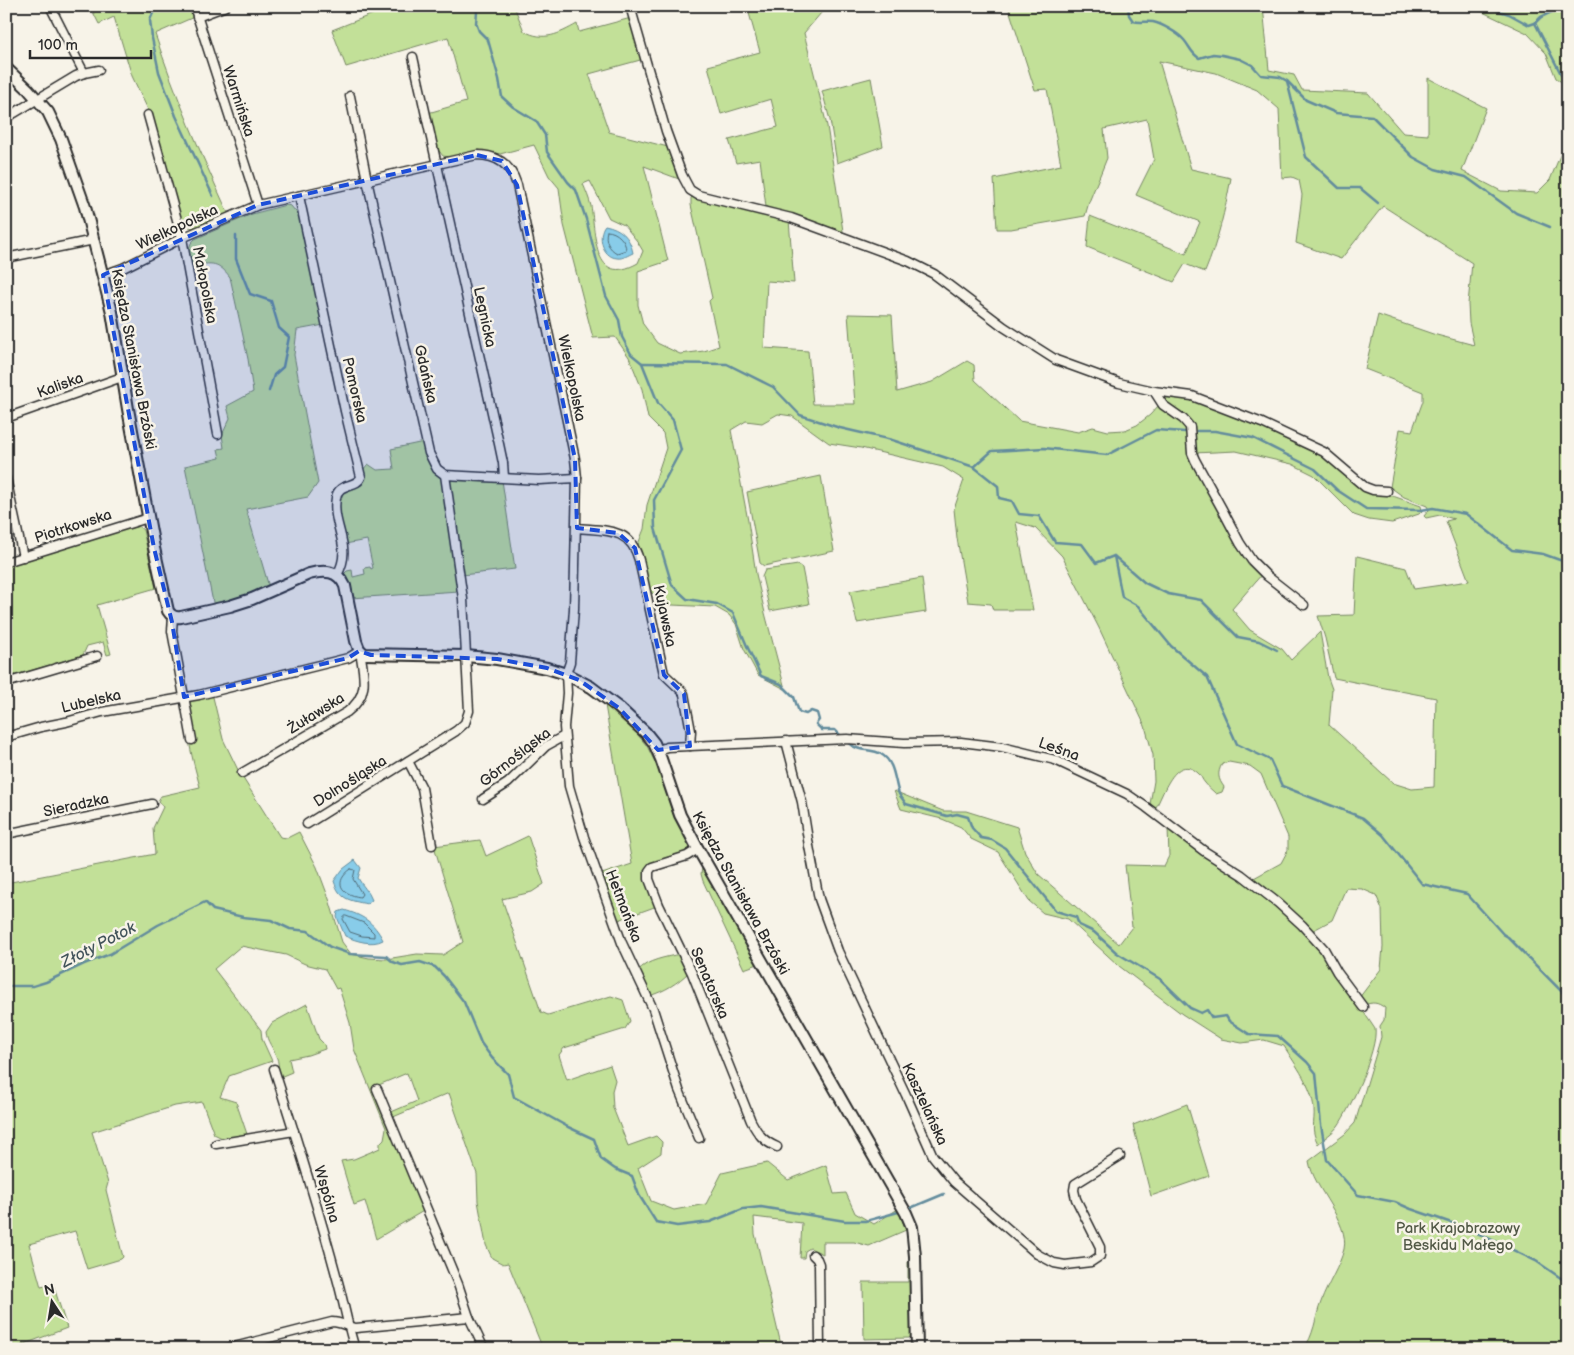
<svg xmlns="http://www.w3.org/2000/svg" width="1574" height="1355" font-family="'Balsamiq Sans',sans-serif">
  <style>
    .green { fill: #c2e098; stroke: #768662; fill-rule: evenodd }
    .water { fill: #88cce9; stroke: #638c9d }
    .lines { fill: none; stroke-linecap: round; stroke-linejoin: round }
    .shore { stroke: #506b77; stroke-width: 1 }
    .stream { stroke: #638c9d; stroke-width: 2.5 }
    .street-casing { stroke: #2b2b2b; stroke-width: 11 }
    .secondary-casing { stroke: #2b2b2b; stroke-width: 14 }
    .street { stroke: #f7f3e8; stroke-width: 8 }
    .secondary { stroke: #f7f3e8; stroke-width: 10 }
    .marked { fill: #1d4ed8; fill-opacity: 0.2; stroke: #1d4ed8; stroke-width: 4; stroke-dasharray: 10 6; stroke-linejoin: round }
    .labels { text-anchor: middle; stroke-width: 5; stroke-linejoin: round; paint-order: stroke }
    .street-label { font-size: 15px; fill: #2b2b2b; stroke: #f7f3e8 }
    .park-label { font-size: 15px; fill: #515846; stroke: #f7f3e8 }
    .water-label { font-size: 16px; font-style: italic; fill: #42535a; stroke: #f7f3e8 }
  </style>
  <rect width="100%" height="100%" fill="#f7f3e8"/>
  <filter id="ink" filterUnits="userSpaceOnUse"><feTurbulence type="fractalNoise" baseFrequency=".02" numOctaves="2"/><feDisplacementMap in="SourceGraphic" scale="10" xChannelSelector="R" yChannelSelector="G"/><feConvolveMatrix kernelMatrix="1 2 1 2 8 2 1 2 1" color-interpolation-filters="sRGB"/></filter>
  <g filter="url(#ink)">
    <g class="green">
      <path d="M90,6H190L194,17L155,34C175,95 201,154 228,213L196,227C186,228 184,225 180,217L150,114L132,76L114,17L99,24Z"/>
      <path d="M370,6H514L524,31C544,42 559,34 577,24L579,32L631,18L644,59L589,74L609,132L668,147L679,179L644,166L668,261L638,271V305L643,324L657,343L680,354L704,351L719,346L709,301L712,298L691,205V198L693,196L770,213L789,220L794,283L767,281L764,348L808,351L813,404H855L848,314L892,315L897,392L932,382L967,361L974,365L975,380L1019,421L1078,432L1093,427L1108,431L1125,430L1137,425L1150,415L1159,405L1187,426L1189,445L1262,574L1232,609L1250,630L1282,649L1291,660L1320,632L1328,678L1332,689L1329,725L1393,783L1412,789L1434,787L1436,698L1334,678L1325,638L1318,616L1354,615L1357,556L1406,568L1414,589L1469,581L1446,521L1454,519L1440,515L1426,518L1424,516L1429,510L1427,506L1404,497L1390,487L1400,429L1412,431L1423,401V392L1365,369L1378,315L1433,334L1474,345L1469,323L1468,304L1472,263L1383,206L1341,259L1296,243L1302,195L1299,180L1292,177L1282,178L1279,109L1257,90L1216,73L1159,61L1191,169L1231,178C1225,210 1218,241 1205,272L1185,264L1174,282L1087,247L1090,216L1186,254L1200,222L1136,195L1154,159L1147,119L1104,129L1107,158L1089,202L1085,216L1011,229H997L994,179L1061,165L1047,89L1035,90L1008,6H1263L1269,70L1294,75L1302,90L1368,93L1403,133L1428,135V78L1486,108L1462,171L1501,191L1537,193L1550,180L1568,136V1349H1303C1314,1337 1315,1317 1321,1302C1327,1285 1340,1266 1344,1249C1350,1222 1313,1188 1309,1161L1345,1134L1355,1123L1381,1037L1380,1026L1384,1020L1385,1008C1377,1002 1373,1002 1364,1005L1359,998L1381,969L1383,947L1382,909L1376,895L1362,889L1346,888L1332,920L1312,931L1252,879L1281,863L1288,850V837L1261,774L1250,766L1229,762L1222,764C1217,773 1218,779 1224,787L1222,792L1216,794C1212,790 1208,787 1205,783C1202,780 1201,775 1198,773C1175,752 1163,796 1155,809L1150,804L1154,781L1153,755L1145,726L1099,628L1062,556L1035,528L1016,522L1033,610H993L991,604L968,602L957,538L954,509L964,480L943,467L861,448L829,443L792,416L778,414L762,423L746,421L731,430L748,521L756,574L765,613L785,689L758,675L744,649L736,624L729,615L715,607L672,605L661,600L651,592L646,582L637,547L644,529L647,505L666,448L663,433L648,418L642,389L629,357L615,337L593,338L564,225L559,188L549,176L534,145L500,154L479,150L449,157L443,156L436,147L428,113L466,102L448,37L346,67L332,30L373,14ZM590,181L609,218L624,225L637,241L643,251L638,263C593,288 596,235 591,206C589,198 586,191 583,184Z"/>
      <path d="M747,6H827L804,33L827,126L843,231L842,233L766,207L760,159L736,163L729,140L778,127L771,99L721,114L708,66L760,52Z"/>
      <path d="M1470,6H1515L1521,8L1526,6H1568V87L1556,78L1546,53L1527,33Z"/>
      <path d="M871,78L883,146L837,163L830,120L822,91Z"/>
      <path d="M286,205L291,206L296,212H298L300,217L324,325L297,330L294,355L318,483L308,497L246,509L269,587L255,594L214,607L185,466L220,458L218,449L224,448L222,435L230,418L227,406L253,392L248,359L230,277C216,259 210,264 190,266L187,250L189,249L191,243L195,239L252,214Z"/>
      <path d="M1163,395L1191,399L1263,426L1323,454L1359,487C1367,491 1377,491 1386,494C1397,497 1409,502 1421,506L1422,511L1419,514L1392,523L1369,520L1354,515L1314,475L1292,464L1236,451L1194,453C1194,445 1195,433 1192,425C1188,411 1164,411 1163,395Z"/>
      <path d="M424,442L433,468L442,478L459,591L351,598L343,575L347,571L352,570L353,577L365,574L364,568L370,567L371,569L373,568L367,540L345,544C342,528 335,508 340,493L358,484L362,471L368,464L377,470L394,469L391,449Z"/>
      <path d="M821,476L834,551L764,566L760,563L747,492Z"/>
      <path d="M451,479L502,480L515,569L462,575L449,481Z"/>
      <path d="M138,526L143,530L156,588L97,605L111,654L107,655L103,642L87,646L83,655L6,678V565L127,527L128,529Z"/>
      <path d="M798,565L802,568L809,604L770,611L762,577L765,570Z"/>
      <path d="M922,578L926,612L857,623L850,591Z"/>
      <path d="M209,694L213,697L223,739L239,772L280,837L287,838L299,832L317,867L329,899L342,942L351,954L369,958L386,959L417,954L443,955L463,942L434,846L480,840L486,856L528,836L544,884L532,892L502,899L541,1012L548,1015L611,996L623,1000L630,1021L625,1029L564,1048L559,1055L567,1080L610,1065L615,1080L612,1091L613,1108L628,1146L656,1136L662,1142L661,1153L638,1168L651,1201L674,1210L706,1204L722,1173L767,1163L788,1180L826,1165L834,1194L846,1193L855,1213L874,1224L898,1209L906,1230L869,1246L854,1242H823V1254L810,1248L805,1251L804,1258H800L802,1223L754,1217L755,1234L782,1349H543L508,1263L503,1264L492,1258L486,1245L478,1201L477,1174L449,1093L391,1118L389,1113L417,1101L407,1073L374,1087L425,1210L376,1239L365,1201L354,1205L341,1161L354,1159L380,1148V1143L384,1139L386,1128L354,1049L350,1023L339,988L336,989L325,969L305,964L286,955L241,946L214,969L261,1030L262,1039L272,1061L229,1076L220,1097L236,1102L248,1137L226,1140L214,1134L202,1102L175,1106L92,1132L108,1183L106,1190L123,1257L121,1259L87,1269L75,1231L29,1244L41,1287L53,1284L67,1328L14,1348L6,1326V883L155,854L153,828L163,807L158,801L161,796L200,787C192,757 185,734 188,703L192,699Z"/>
      <path d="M605,705L638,735L647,746L659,770L673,814L692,851L650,866L657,906L616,921L599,875L632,864Z"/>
      <path d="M894,791L943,811H966L1017,827L1025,852L1038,874L1119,944L1132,927L1125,865L1164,866L1169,856L1168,828L1241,878L1300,926L1323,951L1375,1029C1378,1049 1350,1109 1338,1126C1333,1133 1324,1138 1318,1144C1310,1128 1315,1124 1314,1109C1312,1086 1296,1066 1284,1046L1264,1040L1242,1043L1221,1039L1182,1014L1119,966L1068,919L1043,913L1029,901L998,852L971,839L961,827L942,819L901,809Z"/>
      <path d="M702,868L758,964L744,969L703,881L701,874Z"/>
      <path d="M680,954L689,972C678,983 665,991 649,996L638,971C646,960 667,957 680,954Z"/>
      <path d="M307,1004L319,1039L324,1044L325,1049L308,1055L289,1059L292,1072L280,1077C278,1070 279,1061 276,1056C273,1047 267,1042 266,1032L272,1023Z"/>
      <path d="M1187,1104L1209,1176L1151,1196L1133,1125Z"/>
      <path d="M908,1262H911L912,1335L909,1338L864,1339L863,1282H908Z"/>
    </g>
    <g class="water">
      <path d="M605,225C620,228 630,236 633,253C628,255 623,259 617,258C602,257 597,235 605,225Z"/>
      <path d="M355,860L361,868L358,878C362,886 369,891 372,900L367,904C349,900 340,900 334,881L343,869Z"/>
      <path d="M344,910C362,915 374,922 383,940C372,946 356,941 345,936L337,917L338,912Z"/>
    </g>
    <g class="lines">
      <g class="shore">
        <path d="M607,231C617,231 626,241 626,250L617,253C609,249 604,240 607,231Z"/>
        <path d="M351,869L355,870L353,879L362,894L360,897C341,894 333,882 351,869Z"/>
        <path d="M346,916L364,923L374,933V937L362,936L350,932L343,919Z"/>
      </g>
      <g class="stream">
        <path d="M156,6L150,20L152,38L159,72L176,116L213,196"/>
        <path d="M475,6L477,12L476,23L479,31L488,40L499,79L502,97L513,107L536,121L545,135L547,152L568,182L576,190L586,219L606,296L619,320L622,337L631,354L642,363L658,403L673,420L681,450L654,500L655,528L672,585L687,599L717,604L733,613L747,646L761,676L781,684L794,697L799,712L806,714L811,711L817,713L819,720L816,724L822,730H835L841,736"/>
        <path d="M1100,6H1101"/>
        <path d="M1128,6L1129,15L1133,21C1140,23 1146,21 1153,22C1162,24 1178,33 1184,40C1190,47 1191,53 1199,58L1213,54L1222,55L1240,59L1252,65L1261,75L1280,77L1287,81L1306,100L1336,113L1372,116L1413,157L1435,169L1466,177L1516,213L1550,227"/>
        <path d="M1484,6L1509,14L1529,25L1535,23L1541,17L1564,6"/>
        <path d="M1535,23L1562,76L1568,81"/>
        <path d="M1287,81L1306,157L1339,188H1360L1378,203"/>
        <path d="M236,236V259L250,294L271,301L279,328L289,337L283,367L274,375L269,391"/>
        <path d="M642,363L727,364L773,387L800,415L840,428L892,440L974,467L998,486L999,498L1012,501L1019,514L1039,516L1055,542L1082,544L1096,563L1114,556L1145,583L1168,594L1201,600L1238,637L1259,641L1277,650"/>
        <path d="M1197,431H1215L1253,438L1315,469L1337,490L1366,509L1421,510L1433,508L1466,514L1512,550L1543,554L1568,563"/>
        <path d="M974,467L992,451L1044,448L1107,455L1156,430L1185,432"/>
        <path d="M1114,556L1122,597L1138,606L1171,646L1207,677L1237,744L1270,760L1282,786L1363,818L1383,835L1422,884L1467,894L1503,934L1508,937L1568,998"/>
        <path d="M847,742C859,753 871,748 881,754C895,762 894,780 899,794C901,797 904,801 906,804L947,816L957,814L968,817L972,828L981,838L992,840L1005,848L1056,911L1076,917L1079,925L1094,932L1117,953L1160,979L1190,1008L1201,1013L1207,1010L1212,1018L1226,1016L1229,1021L1249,1034L1278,1036L1307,1062L1316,1073L1321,1125L1327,1160L1358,1195L1395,1202L1411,1209L1469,1229L1536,1261L1568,1283"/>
        <path d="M6,986H33L46,982L84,964L110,954L158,925L205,902L213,910L243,917L271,920L290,929L308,931L330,947L350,954L386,956L393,962L402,965L420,962L435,967L444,976L464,1002L481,1043L492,1058L508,1074L514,1097L568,1127L594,1139L601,1159L615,1169L632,1176L639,1195L656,1222L677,1226L710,1222L743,1209L761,1207L845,1221H866L902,1211"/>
        <path d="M908,1209L944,1194"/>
      </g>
      <defs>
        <g id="street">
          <path d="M50,6L84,73"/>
          <path d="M194,6L258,205"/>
          <path d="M630,6L666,131L682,175L690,190L698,195L791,218L908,261L934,274L1004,327L1056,360L1119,383L1154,391L1192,396L1262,423L1324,452L1365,487L1373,490L1387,491"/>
          <path d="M197,17L226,6"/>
          <path d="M413,57L499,444L503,463L504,477"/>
          <path d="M148,115L182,238L218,434"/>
          <path d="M6,118L76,76L84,73L99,70"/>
          <path d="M299,196L345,411L361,477C357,488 338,482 336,498C331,526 354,546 337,575"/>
          <path d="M6,258L94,240"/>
          <path d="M103,275L123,268L182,238L258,205L477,155C498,155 511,165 517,185L575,459L577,478L574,609L570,662L566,674L567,693L564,727L569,786L584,837L608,904L622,943L653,1009L679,1090L699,1138"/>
          <path d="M1154,391L1163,405L1183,419L1190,427L1192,453L1195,460L1222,509L1240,543L1252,561L1267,576L1304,605"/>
          <path d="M6,418L122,377"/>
          <path d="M445,475L539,480L577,478"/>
          <path d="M6,478L23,557"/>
          <path d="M577,528C606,531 630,527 639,560L664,674L682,691L684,694L691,731L690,746"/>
          <path d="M6,562L148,518"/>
          <path d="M173,617L172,631L192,740"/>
          <path d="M6,683L97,656"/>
          <path d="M6,737L41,727L66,722L102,712L199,695L348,658L360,651C364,676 370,695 347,712L242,773"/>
          <path d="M786,741L802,802L809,846L819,899L838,951L906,1095L933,1156L954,1182L1037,1254L1054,1263L1065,1265L1091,1262L1100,1256V1247L1076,1199L1074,1190L1075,1184L1120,1156"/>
          <path d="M658,750L667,747L690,746L847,739L904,743L961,742L1002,747L1055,760L1127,794L1146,807L1204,851L1242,875L1278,903L1302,925L1324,949L1337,972L1363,1007"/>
          <path d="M408,761L422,788L432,845"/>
          <path d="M483,799L508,783L546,746L564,736"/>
          <path d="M307,824L456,731L465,723L469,711L463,599L445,475L437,469L429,453L367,180L350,96"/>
          <path d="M6,834L152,804"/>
          <path d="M698,849L687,856L652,867L649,871V879L659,905L692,973L751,1121C758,1134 763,1141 777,1147"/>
          <path d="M274,1069C297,1140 319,1211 338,1282C344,1304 348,1327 355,1349"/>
          <path d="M377,1089L458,1284L469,1317"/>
          <path d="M216,1144L294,1131"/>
          <path d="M813,1255L817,1259L819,1264L820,1349"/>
          <path d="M226,1349L332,1322C341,1322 347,1327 356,1328L469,1317L484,1349"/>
        </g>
        <path id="secondary" d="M6,68L28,89L48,112L61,139L85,207L112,312L128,409L154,548L168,611C171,616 175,618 181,617L230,606L252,599L309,574C325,570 338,570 345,586L356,641L359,649L364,654L466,656L497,659L547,668L566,674L591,687L619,708L646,733L654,743L661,759L680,815L698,849L906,1213L912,1227L915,1256L917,1349"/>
      </defs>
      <use href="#street" class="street-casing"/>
      <use href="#secondary" class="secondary-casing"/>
      <use href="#street" class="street"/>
      <use href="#secondary" class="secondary"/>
    </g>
  </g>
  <path class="marked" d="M477,155L502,161L517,185L575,459L577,528L618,533L635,548L664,675L684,694L690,746L658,750L619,708L579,680L547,668L497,659L371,655L359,651L348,658L184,697L172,622L154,548L103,275L258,205Z"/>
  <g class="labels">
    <g class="street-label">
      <text transform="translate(239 101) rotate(72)" y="5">Warmińska</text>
      <text transform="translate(177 227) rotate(-25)" y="5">Wielkopolska</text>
      <text transform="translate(205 285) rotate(79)" y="5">Małopolska</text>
      <text transform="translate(485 317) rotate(78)" y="5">Legnicka</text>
      <text transform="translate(134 359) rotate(79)" y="5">Księdza Stanisława Brzóski</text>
      <text transform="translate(426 374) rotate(77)" y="5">Gdańska</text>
      <text transform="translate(572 378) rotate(78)" y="5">Wielkopolska</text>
      <text transform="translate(60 385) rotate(-20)" y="5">Kaliska</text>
      <text transform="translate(355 390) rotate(77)" y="5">Pomorska</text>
      <text transform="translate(73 526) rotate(-18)" y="5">Piotrkowska</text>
      <text transform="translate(665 616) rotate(78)" y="5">Kujawska</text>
      <text transform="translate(91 701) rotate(-13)" y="5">Lubelska</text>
      <text transform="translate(316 713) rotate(-32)" y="5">Żuławska</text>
      <text transform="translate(1059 749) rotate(20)" y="5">Leśna</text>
      <text transform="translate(515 757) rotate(-38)" y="5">Górnośląska</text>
      <text transform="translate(350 781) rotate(-32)" y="5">Dolnośląska</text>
      <text transform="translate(76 805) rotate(-12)" y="5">Sieradzka</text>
      <text transform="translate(741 893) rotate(61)" y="5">Księdza Stanisława Brzóski</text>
      <text transform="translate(624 906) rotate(69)" y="5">Hetmańska</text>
      <text transform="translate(710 983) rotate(67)" y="5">Senatorska</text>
      <text transform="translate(925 1104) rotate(65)" y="5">Kasztelańska</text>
      <text transform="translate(327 1194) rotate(74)" y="5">Wspólna</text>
    </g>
    <g class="park-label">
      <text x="1458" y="1233">Park Krajobrazowy<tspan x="1458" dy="17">Beskidu Małego</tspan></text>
    </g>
    <g class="water-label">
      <text transform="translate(98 944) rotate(-27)" y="6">Złoty Potok</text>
    </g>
  </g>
  <rect width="1574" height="1355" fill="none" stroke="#f7f3e8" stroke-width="25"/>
  <rect x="12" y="12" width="1549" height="1330" fill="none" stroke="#2b2b2b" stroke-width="2" filter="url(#ink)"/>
  <g transform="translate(52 1302) rotate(348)" stroke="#f7f3e8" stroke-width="4" paint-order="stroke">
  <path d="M0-4L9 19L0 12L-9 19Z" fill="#2b2b2b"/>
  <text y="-8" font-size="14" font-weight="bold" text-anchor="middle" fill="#2b2b2b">N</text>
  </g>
  <path d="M30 50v8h121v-8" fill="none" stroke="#2b2b2b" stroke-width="2.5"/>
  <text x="38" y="50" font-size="15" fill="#2b2b2b" stroke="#f7f3e8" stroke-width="4" paint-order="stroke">100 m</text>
</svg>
